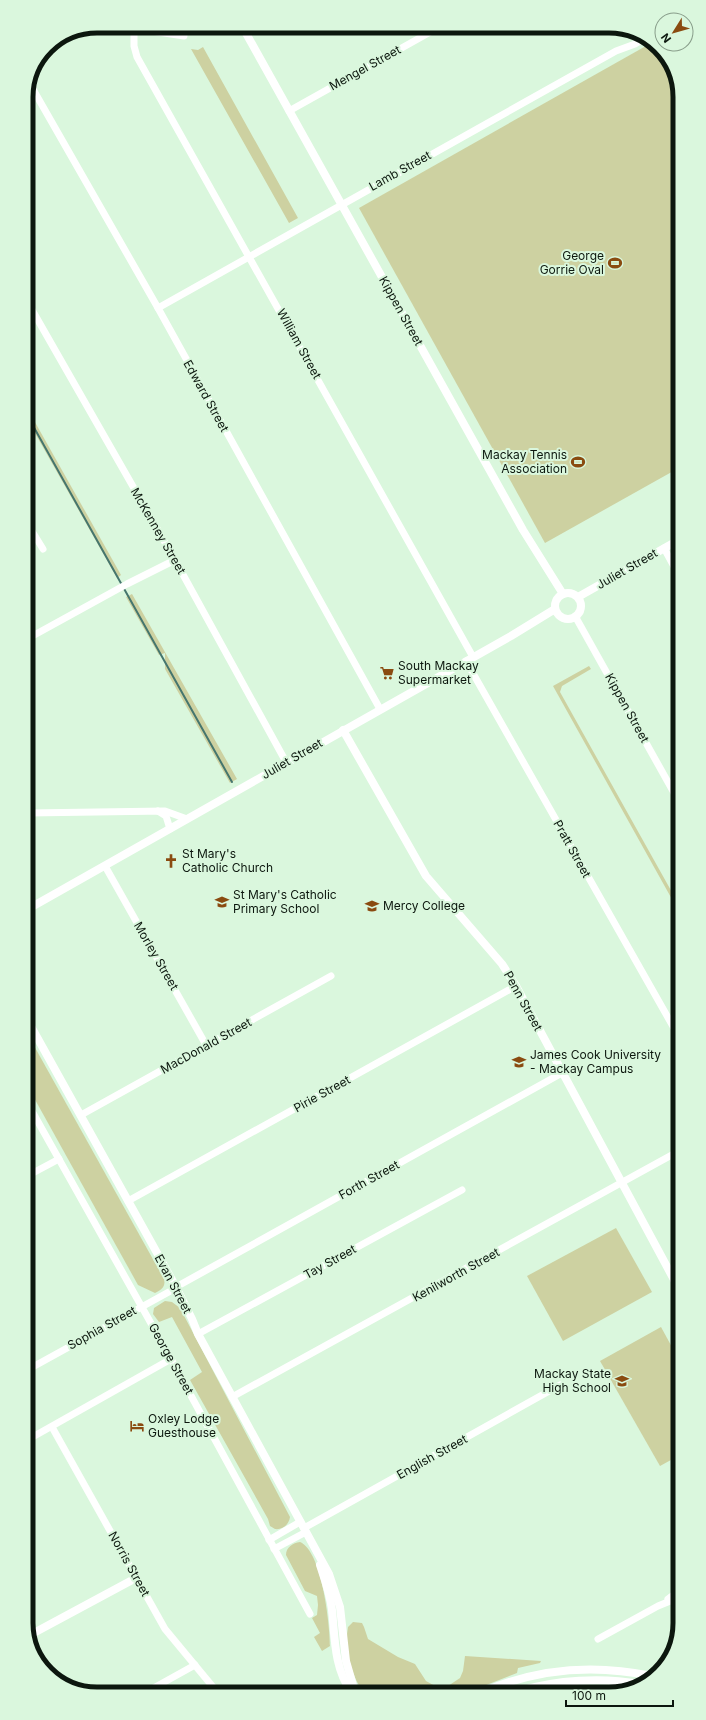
<svg xmlns="http://www.w3.org/2000/svg" width="706" height="1720" font-family="Inter,sans-serif">
  <style>
    .green { fill: #cdd1a1 }
    .lines { fill: none; stroke-linecap: round; stroke-linejoin: round }
    .stream { stroke: #45766e; stroke-width: 2 }
    .minor { stroke: #fff; stroke-width: 7 }
    .tertiary { stroke: #fff; stroke-width: 8 }
    .labels { text-anchor: middle; stroke-width: 4; stroke-linejoin: round; paint-order: stroke }
    .street-label { font-size: 12px; fill: #0c170e; stroke: #daf7dd }
    .poi-label { font-size: 12px; fill: #0c170e; stroke: #daf7dd; text-anchor: start }
    .rim { fill: none; stroke: #0c170e; stroke-width: 5 }
  </style>
  <rect width="100%" height="100%" fill="#daf7dd"/>
  <g class="green">
    <path d="M653,42L676,74L677,469L545,543L359,208Z"/>
    <path d="M203,47L298,218L289,223L191,49L198,50Z"/>
    <path d="M27,408L121,575L117,578L27,419Z"/>
    <path d="M132,594L237,779L230,783L165,669V653L159,655L126,597Z"/>
    <path d="M589,666L591,669L562,686L560,692L678,903V910L553,686Z"/>
    <path d="M28,1035L164,1279C166,1287 161,1290 155,1293L138,1285L28,1087Z"/>
    <path d="M616,1228L652,1292L563,1341L527,1276Z"/>
    <path d="M165,1301L172,1302L180,1308L290,1517C289,1525 282,1530 275,1529L270,1526L268,1519L190,1380L202,1372L172,1317L159,1322L153,1314L154,1308Z"/>
    <path d="M661,1327L679,1360L680,1455L660,1466L600,1361Z"/>
    <path d="M300,1542C322,1551 330,1625 330,1646L322,1651L314,1637L320,1633L312,1618L317,1615L318,1605L317,1596L305,1591L286,1555C286,1547 293,1543 300,1542Z"/>
    <path d="M353,1622L362,1623L364,1627L368,1639L398,1657L415,1664L426,1681L437,1687L448,1686L460,1678L463,1671L465,1656L541,1661L540,1663L518,1668L517,1673L471,1691L363,1692C351,1674 344,1649 348,1627Z"/>
  </g>
  <g class="lines">
    <path class="stream" d="M27,415L232,782"/>
    <g class="minor">
      <path d="M119,26L184,36"/>
      <path d="M134,29V46L137,57L473,657"/>
      <path d="M30,84L158,308L380,709"/>
      <path d="M289,111L441,26"/>
      <path d="M27,301L175,560L286,762"/>
      <path d="M158,308L616,51L635,44L645,38"/>
      <path d="M27,523L43,549"/>
      <path d="M664,548L677,572"/>
      <path d="M575,616L678,800"/>
      <path d="M27,639L127,584L175,560"/>
      <path d="M466,661L679,1037"/>
      <path d="M158,811L166,816L170,829"/>
      <path d="M28,813L165,811L187,819"/>
      <path d="M105,866L206,1045"/>
      <path d="M28,1104L171,1359L310,1614"/>
      <path d="M81,1115L331,976"/>
      <path d="M29,1175L59,1159"/>
      <path d="M128,1201L516,986"/>
      <path d="M176,1287L562,1073"/>
      <path d="M198,1334L462,1190"/>
      <path d="M29,1369L176,1288"/>
      <path d="M232,1397L679,1151"/>
      <path d="M52,1427L165,1629L218,1693"/>
      <path d="M29,1439L171,1359"/>
      <path d="M304,1528L560,1385"/>
      <path d="M269,1540L300,1522"/>
      <path d="M274,1549L306,1532"/>
      <path d="M668,1599L680,1590"/>
      <path d="M598,1639L658,1606L680,1597"/>
      <path d="M150,1690L195,1665"/>
    </g>
    <g class="tertiary">
      <path d="M242,26L523,530L563,594"/>
      <circle cx="568" cy="606" r="13"/>
      <path d="M578,597L677,541"/>
      <path d="M343,730L426,876L502,964L516,986L679,1289"/>
      <path d="M28,909L511,636L555,609"/>
      <path d="M28,1021L176,1287L192,1319L198,1334L329,1574L340,1607L346,1661L355,1692"/>
      <path d="M320,1565C325,1580 330,1594 332,1610C335,1639 334,1667 351,1692"/>
      <path d="M30,1635L136,1578"/>
      <path d="M485,1691C539,1668 595,1664 652,1676"/>
      <path d="M519,1691C557,1680 601,1677 640,1684"/>
    </g>
  </g>
  <defs>
    <symbol id="stadium-bare" viewBox="-9 -9 18 18"><path d="M0-5a6.5 5 0 1 0 0 10a6.5 5 0 1 0 0-10ZM-3.5-1.8h7v3.6h-7Z" fill="#8a4b10" stroke="#daf7dd" stroke-width="2.5" paint-order="stroke"/></symbol>
    <symbol id="supermarket-bare" viewBox="-9 -9 18 18"><path d="M-6-5.5h2.5l.6 2H6L4.5 2H-2.5L-4.4-4H-6ZM-1.5 3.2a1.3 1.3 0 1 0 .1 0ZM3 3.2a1.3 1.3 0 1 0 .1 0Z" fill="#8a4b10" stroke="#daf7dd" stroke-width="2.5" paint-order="stroke"/></symbol>
    <symbol id="church-bare" viewBox="-9 -9 18 18"><path d="M-1.2-6h2.4v3.5h3.3v2.4h-3.3V6h-2.4V-.1h-3.3v-2.4h3.3Z" fill="#8a4b10" stroke="#daf7dd" stroke-width="2.5" paint-order="stroke"/></symbol>
    <symbol id="school-bare" viewBox="-9 -9 18 18"><path d="M0-5L7-2L0 1L-7-2ZM-4 1L0 2.5L4 1V4Q0 6-4 4Z" fill="#8a4b10" stroke="#daf7dd" stroke-width="2.5" paint-order="stroke"/></symbol>
    <symbol id="university-bare" viewBox="-9 -9 18 18"><path d="M0-5L7-2L0 1L-7-2ZM-4 1L0 2.5L4 1V4Q0 6-4 4Z" fill="#8a4b10" stroke="#daf7dd" stroke-width="2.5" paint-order="stroke"/></symbol>
    <symbol id="hotel-bare" viewBox="-9 -9 18 18"><path d="M-6-4.5h1.5V1H6V5H4.5V3h-9V5H-6ZM-4 0a1.8 1.8 0 1 1 3.6 0ZM.5 0V-2.5h3Q6-2.5 6 0Z" fill="#8a4b10" stroke="#daf7dd" stroke-width="2.5" paint-order="stroke"/></symbol>
  </defs>
  <g fill-rule="evenodd">
    <use href="#stadium-bare" x="605" y="253" width="20" height="20"/>
    <use href="#stadium-bare" x="568" y="452" width="20" height="20"/>
    <use href="#supermarket-bare" x="377" y="663" width="20" height="20"/>
    <use href="#church-bare" x="161" y="851" width="20" height="20"/>
    <use href="#school-bare" x="212" y="892" width="20" height="20"/>
    <use href="#school-bare" x="362" y="896" width="20" height="20"/>
    <use href="#university-bare" x="509" y="1052" width="20" height="20"/>
    <use href="#school-bare" x="612" y="1371" width="20" height="20"/>
    <use href="#hotel-bare" x="127" y="1416" width="20" height="20"/>
  </g>
  <g class="labels">
    <g class="street-label">
      <text transform="translate(365 68) rotate(-29)" y="4">Mengel Street</text>
      <text transform="translate(400 171) rotate(-29)" y="4">Lamb Street</text>
      <text transform="translate(401 311) rotate(61)" y="4">Kippen Street</text>
      <text transform="translate(299 344) rotate(61)" y="4">William Street</text>
      <text transform="translate(206 396) rotate(61)" y="4">Edward Street</text>
      <text transform="translate(158 531) rotate(60)" y="4">McKenney Street</text>
      <text transform="translate(627 569) rotate(-30)" y="4">Juliet Street</text>
      <text transform="translate(627 708) rotate(61)" y="4">Kippen Street</text>
      <text transform="translate(292 759) rotate(-30)" y="4">Juliet Street</text>
      <text transform="translate(572 849) rotate(61)" y="4">Pratt Street</text>
      <text transform="translate(156 956) rotate(60)" y="4">Morley Street</text>
      <text transform="translate(523 1001) rotate(61)" y="4">Penn Street</text>
      <text transform="translate(206 1046) rotate(-29)" y="4">MacDonald Street</text>
      <text transform="translate(322 1094) rotate(-29)" y="4">Pirie Street</text>
      <text transform="translate(369 1180) rotate(-29)" y="4">Forth Street</text>
      <text transform="translate(330 1262) rotate(-29)" y="4">Tay Street</text>
      <text transform="translate(456 1275) rotate(-29)" y="4">Kenilworth Street</text>
      <text transform="translate(173 1284) rotate(62)" y="4">Evan Street</text>
      <text transform="translate(102 1328) rotate(-29)" y="4">Sophia Street</text>
      <text transform="translate(171 1359) rotate(61)" y="4">George Street</text>
      <text transform="translate(432 1457) rotate(-29)" y="4">English Street</text>
      <text transform="translate(129 1564) rotate(61)" y="4">Norris Street</text>
    </g>
    <g class="poi-label">
      <text x="604" y="260" text-anchor="end">George<tspan x="604" dy="14">Gorrie Oval</tspan></text>
      <text x="567" y="459" text-anchor="end">Mackay Tennis<tspan x="567" dy="14">Association</tspan></text>
      <text x="398" y="670">South Mackay<tspan x="398" dy="14">Supermarket</tspan></text>
      <text x="182" y="858">St Mary's<tspan x="182" dy="14">Catholic Church</tspan></text>
      <text x="233" y="899">St Mary's Catholic<tspan x="233" dy="14">Primary School</tspan></text>
      <text x="383" y="910">Mercy College</text>
      <text x="530" y="1059">James Cook University<tspan x="530" dy="14">- Mackay Campus</tspan></text>
      <text x="611" y="1378" text-anchor="end">Mackay State<tspan x="611" dy="14">High School</tspan></text>
      <text x="148" y="1423">Oxley Lodge<tspan x="148" dy="14">Guesthouse</tspan></text>
    </g>
  </g>
  <path d="M0 0H706V1720H0ZM97 33H609A64 64 0 0 1 673 97V1623A64 64 0 0 1 609 1687H97A64 64 0 0 1 33 1623V97A64 64 0 0 1 97 33Z" fill="#daf7dd" fill-rule="evenodd"/>
  <path class="rim" d="M97 33H609A64 64 0 0 1 673 97V1623A64 64 0 0 1 609 1687H97A64 64 0 0 1 33 1623V97A64 64 0 0 1 97 33Z"/>
  <g transform="translate(674 32) rotate(233)"><circle r="19" fill="#daf7dd" stroke="#889d8a"/>
  <path d="M0-3L7 15L0 10L-7 15Z" fill="#8a4b10"/>
  <text y="-6" font-size="11" font-weight="bold" text-anchor="middle" fill="#0c170e">N</text>
  </g>
  <path d="M566 1700v6h107v-6" fill="none" stroke="#0c170e" stroke-width="2"/>
  <text x="572" y="1700" font-size="12" fill="#0c170e" stroke="#daf7dd" stroke-width="3" paint-order="stroke">100 m</text>
</svg>
